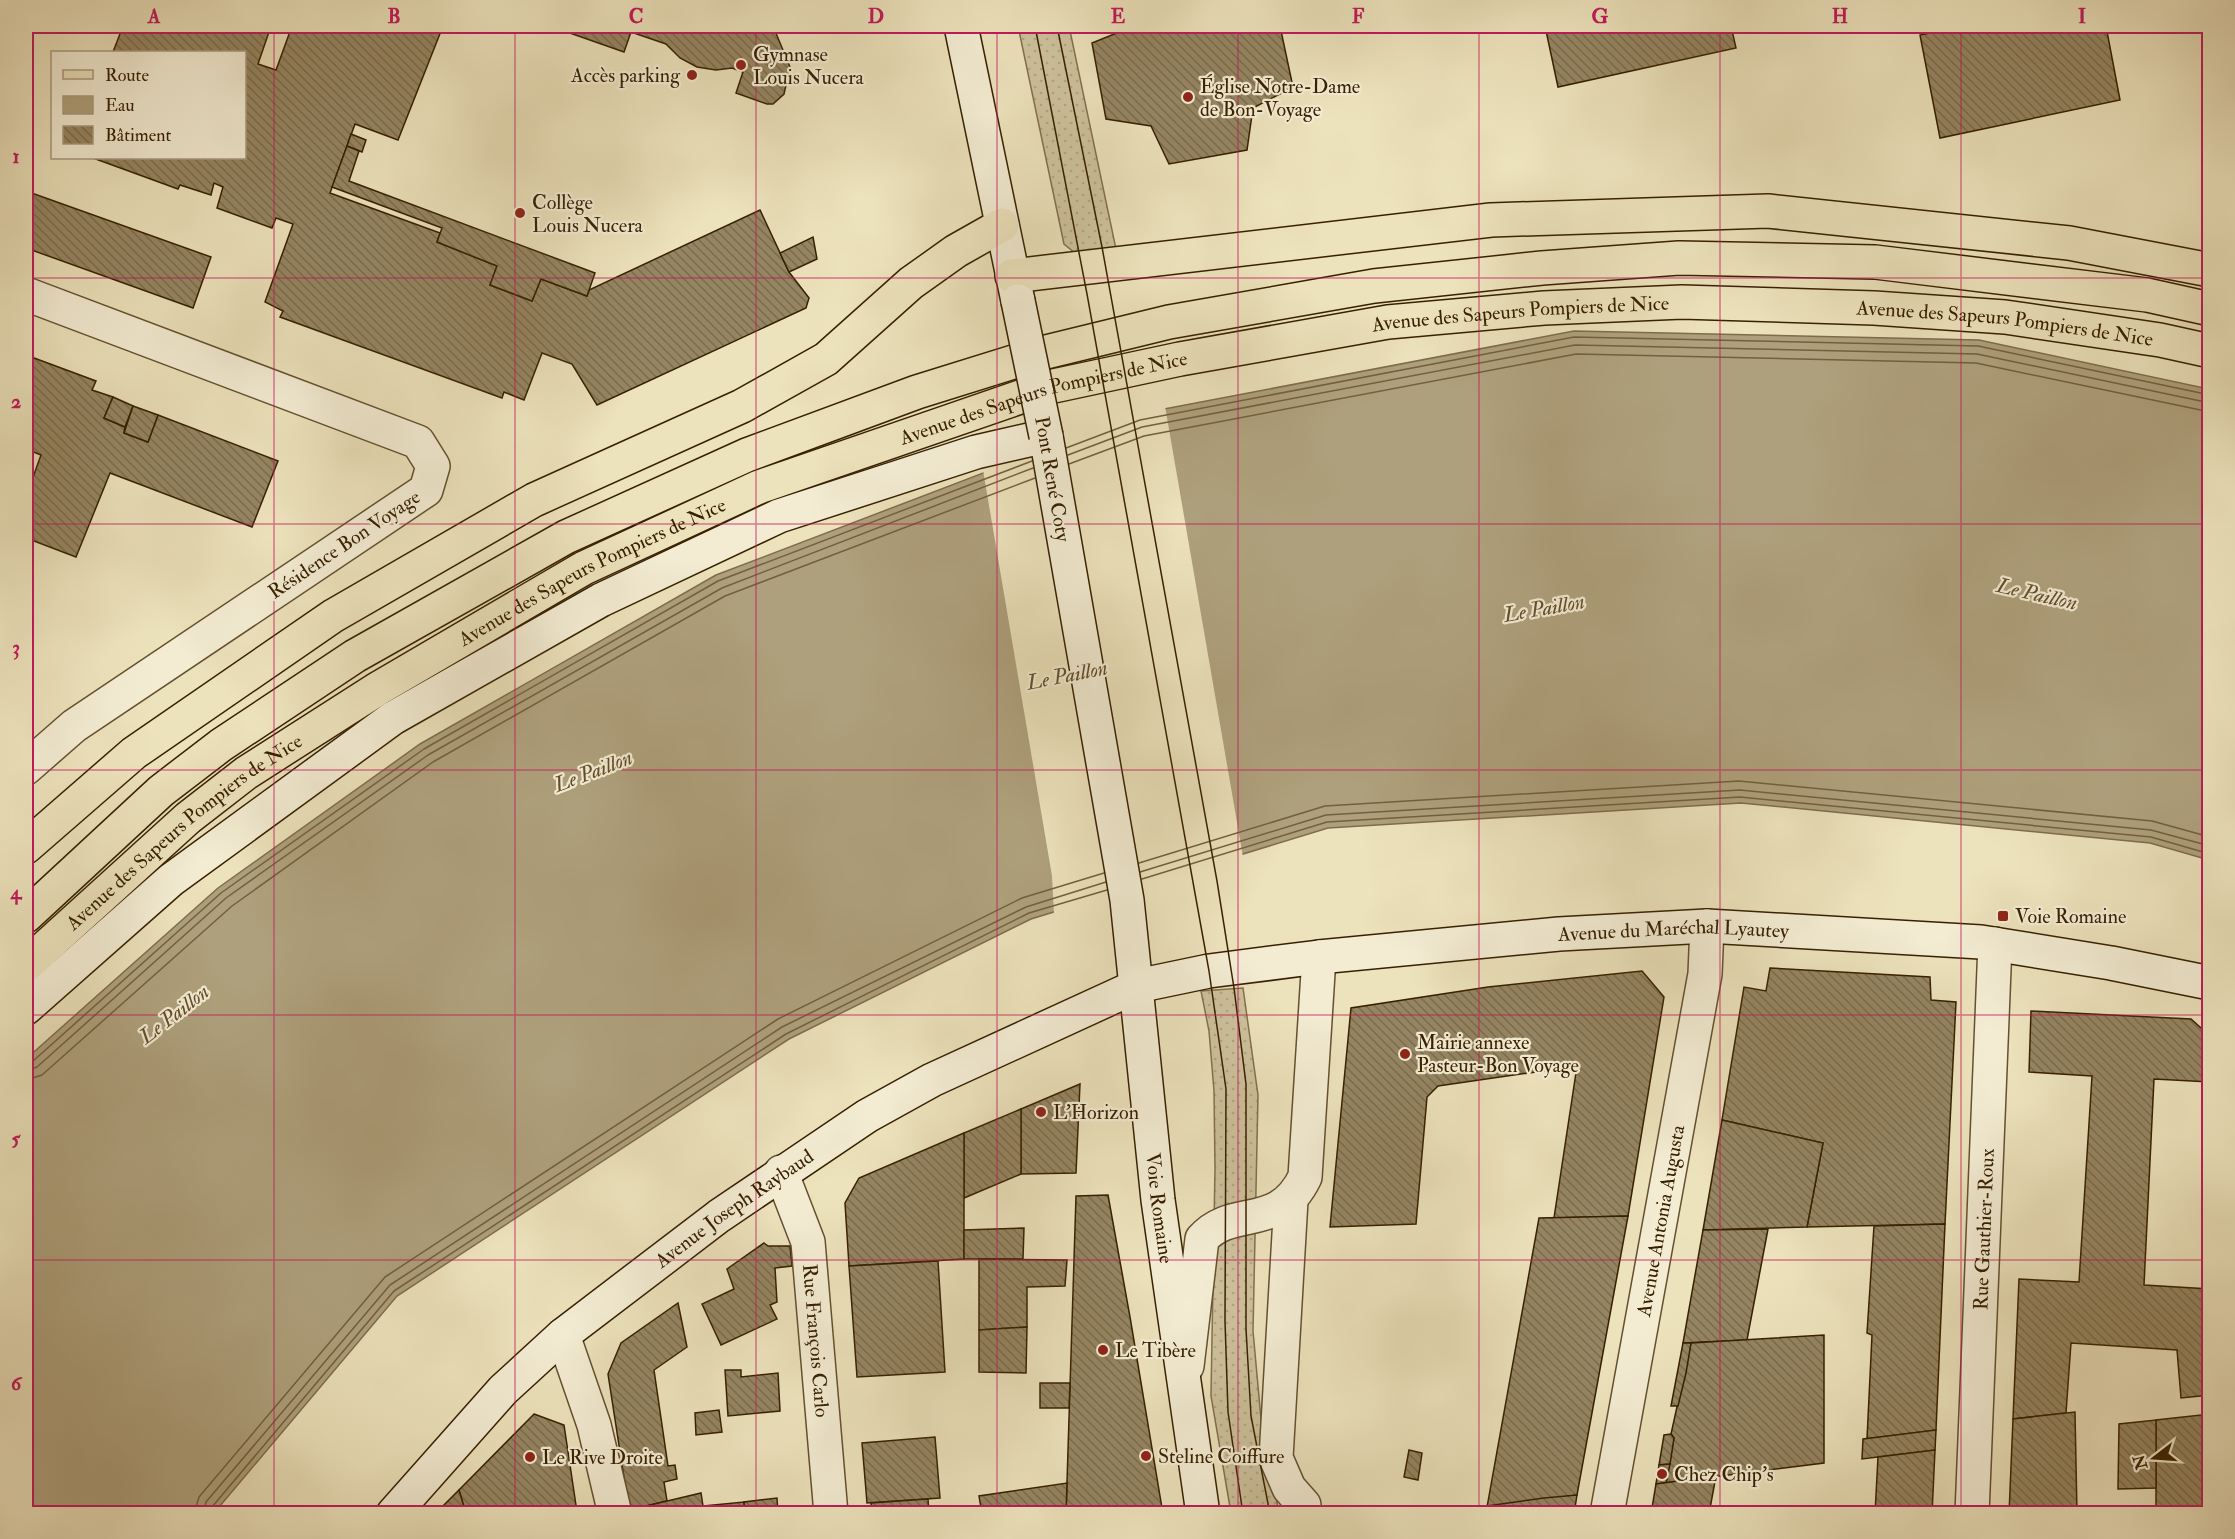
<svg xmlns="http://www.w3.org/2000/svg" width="2235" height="1539" font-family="'IM FELL Double Pica',serif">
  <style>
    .grass { fill: url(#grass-dots); stroke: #82704e; stroke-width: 1.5 }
    .water { fill: #aea07c; stroke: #7e6d4a; stroke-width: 1.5 }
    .pier { fill: #ece2bc }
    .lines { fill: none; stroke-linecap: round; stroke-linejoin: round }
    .shore { stroke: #72603e; stroke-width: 1.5 }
    .building { fill: url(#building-back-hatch); stroke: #372000; stroke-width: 1.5 }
    .minor-casing { stroke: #64502f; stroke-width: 36 }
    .secondary-casing { stroke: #372000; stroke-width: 36 }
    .primary-casing { stroke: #372000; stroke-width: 36 }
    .minor { stroke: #f3ecd3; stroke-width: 33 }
    .secondary { stroke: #f3ecd3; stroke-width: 33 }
    .primary { stroke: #ece2bc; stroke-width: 33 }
    .tram { stroke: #372000; stroke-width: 1.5 }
    .secondary-bridge-casing { stroke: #372000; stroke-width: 36; stroke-linecap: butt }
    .secondary-bridge { stroke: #f3ecd3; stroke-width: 33 }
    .grid { fill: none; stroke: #c2185b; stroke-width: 1.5; stroke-opacity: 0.55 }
    .poi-dot { fill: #8f2418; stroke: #f3ecd3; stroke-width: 2 }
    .labels { text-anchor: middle; stroke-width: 4.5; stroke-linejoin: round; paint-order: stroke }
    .poi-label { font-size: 20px; fill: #372000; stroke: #f3ecd3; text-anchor: start }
    .street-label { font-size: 20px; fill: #372000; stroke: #f3ecd3 }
    .water-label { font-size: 21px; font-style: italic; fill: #614d2b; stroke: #f3ecd3 }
    .neatline { fill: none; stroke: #c2185b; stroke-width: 2 }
    .grid-label { font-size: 20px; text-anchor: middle; font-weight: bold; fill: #c2185b }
  </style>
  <defs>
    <pattern id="grass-dots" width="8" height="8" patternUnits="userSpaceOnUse" patternTransform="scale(1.5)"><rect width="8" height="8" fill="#cdc19c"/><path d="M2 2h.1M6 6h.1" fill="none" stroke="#b1a685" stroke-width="1.8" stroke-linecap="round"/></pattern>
    <pattern id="building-back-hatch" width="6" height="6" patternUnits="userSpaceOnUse" patternTransform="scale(1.5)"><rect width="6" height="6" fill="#958562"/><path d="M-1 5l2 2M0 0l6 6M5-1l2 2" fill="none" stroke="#7a6c4e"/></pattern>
  </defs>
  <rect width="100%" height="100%" fill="#ece2bc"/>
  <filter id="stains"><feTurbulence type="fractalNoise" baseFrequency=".00333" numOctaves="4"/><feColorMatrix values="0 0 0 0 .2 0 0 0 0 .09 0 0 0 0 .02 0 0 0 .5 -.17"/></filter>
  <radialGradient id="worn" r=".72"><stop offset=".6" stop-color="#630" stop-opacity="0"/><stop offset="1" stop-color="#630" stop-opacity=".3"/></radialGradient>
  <g class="grass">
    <path d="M1018,26H1069L1116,249L1075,253L1064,244Z"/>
    <path d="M1243,988L1258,1095L1253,1331L1261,1419L1279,1513H1231L1211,1396L1215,1168L1214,1091L1209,1031L1201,991Z"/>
  </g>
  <path class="water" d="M1574,331L1979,340L2209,389V860L2150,843L1741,803L1328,828L1031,919L789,1039L397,1296L214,1513H26V1059L218,888L420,744L716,575L1138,414Z"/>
  <path class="pier" d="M1165,406L1243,857L1054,915L1052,876L983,470L1137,411Z"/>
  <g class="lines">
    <g class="shore">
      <path d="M1066,448L1140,420L1574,337L1978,346L2210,395"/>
      <path d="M1068,455L1142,427L1575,345L1977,354L2210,403"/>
      <path d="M1069,464L1144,436L1576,354L1976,363L2210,412"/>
      <path d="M1139,863L1325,806L1739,781L2152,821L2210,837"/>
      <path d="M1140,872L1326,815L1740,790L2151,830L2210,846"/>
      <path d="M1142,879L1327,822L1740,797L2151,837L2210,854"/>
      <path d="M26,1063L32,1062L221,893L424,749L718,581L1032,461"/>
      <path d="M26,1071L37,1067L226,898L428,755L722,588L1033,468"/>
      <path d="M26,1080L42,1075L232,906L433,762L725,596L1035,478"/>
      <path d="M194,1514L199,1497L385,1277L778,1019L1022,898L1104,873"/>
      <path d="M203,1514L206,1502L390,1285L782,1027L1026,907L1106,882"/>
      <path d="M210,1514L212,1507L394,1291L786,1034L1029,913L1107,890"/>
    </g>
  </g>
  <g class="building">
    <path d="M123,26H271L258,64L276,70L292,26H443L398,140L355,124L330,193L440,233L437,242L497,266L490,285L532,301L541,279L587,296L589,290L760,210L789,272L809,298L806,308L597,405L572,364L542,353L524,400L504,392L502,398L280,317L283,311L265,302L293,224L276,218L272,228L217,208L223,187L214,183L211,195L180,185L178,189L93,158H244V52H113Z"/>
    <path d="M550,26H753L759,28L773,26L790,67L784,94L773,104H767L736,93L743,72L732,68L716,70L697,67L680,58L666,44L631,32L624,52Z"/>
    <path d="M1134,26H1280L1293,87L1253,108L1247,150L1169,164L1151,126L1106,119L1092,43Z"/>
    <path d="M1545,26H1731L1736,48L1558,87Z"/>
    <path d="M1964,26H2106L2120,100L1940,138L1920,35Z"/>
    <path d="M351,134L366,140L362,152L347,146Z"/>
    <path d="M347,146L359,151L349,181L595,273L587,296L541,279L532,301L490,285L497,266L437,242L442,228L332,187Z"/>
    <path d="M26,191L211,257L193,308L26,248Z"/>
    <path d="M813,237L817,259L789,272L780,253Z"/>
    <path d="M26,355L96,381L92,390L113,397L104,418L125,427L124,433L148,442L158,415L278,461L252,527L110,473L76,557L26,538V497L41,455L26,449Z"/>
    <path d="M113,397L133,406L125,427L104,418Z"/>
    <path d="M133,406L158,415L148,442L124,433Z"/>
    <path d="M1770,968L1930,977L1931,1000L1956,1002L1945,1224L1807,1227L1823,1143L1722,1120L1744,987L1766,991Z"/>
    <path d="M1642,971L1664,997L1628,1216L1554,1218L1577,1066L1438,1086L1427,1097L1416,1224L1330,1227L1351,1008L1488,987Z"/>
    <path d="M2031,1011L2191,1019L2210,1036V1082L2154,1079L2144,1285L2210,1289V1395L2181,1398L2177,1350L2071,1343L2066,1413L2013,1419L2019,1279L2079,1282L2092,1076L2029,1072Z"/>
    <path d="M1080,1084L1076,1173L1021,1174V1109Z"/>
    <path d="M1021,1109V1174L964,1198V1133Z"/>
    <path d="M1722,1120L1823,1143L1807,1227L1703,1230Z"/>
    <path d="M964,1133V1259L849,1266L845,1203L859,1178Z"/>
    <path d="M1108,1195L1130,1317L1163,1514H1066L1076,1196Z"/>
    <path d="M1628,1216L1577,1495L1487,1507L1539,1218Z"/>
    <path d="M1945,1224L1936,1430L1867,1439L1872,1335L1867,1333L1874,1226Z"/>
    <path d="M1024,1228L1023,1259H964V1230Z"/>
    <path d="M1768,1229L1747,1340L1683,1343L1703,1230Z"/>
    <path d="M764,1243L768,1246H790L792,1266L775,1268L777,1302L770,1305L777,1319L721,1345L702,1304L734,1289L727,1269Z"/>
    <path d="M979,1259L1067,1260L1065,1286L1027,1287V1327L979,1330Z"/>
    <path d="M938,1261L945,1372L857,1377L849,1266Z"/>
    <path d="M678,1303L687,1347L654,1370L668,1466L675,1465L677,1479L664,1482L667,1501L629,1510L608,1374L621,1343Z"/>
    <path d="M1027,1327L1026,1373L979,1372V1330Z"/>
    <path d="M1824,1335V1463L1666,1483L1674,1438L1671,1434L1691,1343Z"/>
    <path d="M1683,1343H1691L1686,1373L1678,1406H1671Z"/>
    <path d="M725,1370H741V1377L778,1373L780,1411L728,1416Z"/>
    <path d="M1040,1383H1070L1069,1408H1040Z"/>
    <path d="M719,1410L722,1432L696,1435L695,1413Z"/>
    <path d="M2075,1412L2077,1514H2009L2013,1419Z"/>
    <path d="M534,1414L564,1425L577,1512L466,1514L459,1490Z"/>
    <path d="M2210,1414V1514H2156V1420Z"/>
    <path d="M2156,1420V1488L2118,1489L2119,1424Z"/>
    <path d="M1936,1430L1935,1450L1862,1459L1863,1439Z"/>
    <path d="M1671,1434L1674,1438L1670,1464L1659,1465L1664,1435Z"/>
    <path d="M935,1437L940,1498L867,1503L862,1443Z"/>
    <path d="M1409,1450L1422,1453L1418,1480L1404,1477Z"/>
    <path d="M1935,1450L1932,1514H1875L1878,1457Z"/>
    <path d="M1670,1464L1666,1483L1656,1484L1659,1465Z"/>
    <path d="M1716,1476L1709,1514H1651L1656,1484Z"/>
    <path d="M1067,1483L1066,1514H982L979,1496Z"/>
    <path d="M459,1490L466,1514H435Z"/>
    <path d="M701,1493L703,1506L744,1502L745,1514H647L646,1506Z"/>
    <path d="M1577,1495L1574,1514H1430L1544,1498Z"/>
    <path d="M777,1498L778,1514H745L744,1502Z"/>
    <path d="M928,1499L929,1514H872L871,1503Z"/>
  </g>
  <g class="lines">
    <defs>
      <g id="minor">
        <path d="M26,294L418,442L433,466L426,490L74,726L26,768"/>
        <path id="s1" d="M781,1172L808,1242L831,1514"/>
        <path d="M1291,1200L1276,1458L1289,1488L1304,1505"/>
        <path d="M563,1335L594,1425L615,1514"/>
        <path d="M1187,1366L1202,1239C1233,1204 1278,1233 1305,1177L1319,957"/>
        <path id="s2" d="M1607,1514L1705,974L1707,926"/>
        <path id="s3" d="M1972,1514L1995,944"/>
      </g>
      <g id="secondary">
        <path d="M961,26L1018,301"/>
        <path id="s4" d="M26,1008L171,880L393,718L601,600L779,516L976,452L1046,436L1127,900L1158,1200L1203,1514"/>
        <path id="s5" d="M393,1514L503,1390L563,1335L719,1216L867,1116L932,1080L1137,986L1209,971L1319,957L1559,934L1707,926L1981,942L2111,963L2210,983"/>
      </g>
      <g id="primary">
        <path d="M1012,276L1491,220L1768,211L2069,243L2210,270"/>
        <path d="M26,847L134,753L333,616L534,500L742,406L826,359L911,283L956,251L1002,225"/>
        <path d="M26,916L161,791L221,745L355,656L566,537L747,455L917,392L1042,353L1169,322L1374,286L1542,268L1679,258L1875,262L2147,295L2210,309"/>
        <path id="s6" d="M26,965L188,818L246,773L379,688L584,568L759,487L1049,387L1180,359L1388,322L1544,308L1682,302L1874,308L2005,317L2160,340L2210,351"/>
      </g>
    </defs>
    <use href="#minor" class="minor-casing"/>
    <use href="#secondary" class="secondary-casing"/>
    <use href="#primary" class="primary-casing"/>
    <use href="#minor" class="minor"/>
    <use href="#secondary" class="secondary"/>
    <use href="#primary" class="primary"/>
    <g class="tram">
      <path d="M1035,26L1087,294L1209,971L1226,1089L1225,1321L1228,1412L1243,1514"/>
      <path d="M1057,26L1102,247L1217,881L1234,988L1246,1084V1329L1251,1416L1270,1514"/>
    </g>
    <defs>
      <path id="secondary-bridge" d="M1018,301L1046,436"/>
    </defs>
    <use href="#secondary-bridge" class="secondary-bridge-casing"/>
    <use href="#secondary-bridge" class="secondary-bridge"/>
  </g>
  <path class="grid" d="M274,26V1514M515,26V1514M756,26V1514M997,26V1514M1238,26V1514M1479,26V1514M1720,26V1514M1961,26V1514M26,278H2210M26,524H2210M26,770H2210M26,1015H2210M26,1260H2210"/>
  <g class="poi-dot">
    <circle cx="741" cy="65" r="6"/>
    <circle cx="692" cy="75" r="6"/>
    <circle cx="1188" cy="97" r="6"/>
    <circle cx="520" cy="213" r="6"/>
    <rect x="1997" y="910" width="12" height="12" rx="3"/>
    <circle cx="1405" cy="1054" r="6"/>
    <circle cx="1041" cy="1112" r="6"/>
    <circle cx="1103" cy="1350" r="6"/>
    <circle cx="1146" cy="1456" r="6"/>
    <circle cx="530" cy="1457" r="6"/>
    <circle cx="1662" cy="1474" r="6"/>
  </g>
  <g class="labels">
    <g class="poi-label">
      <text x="753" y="61">Gymnase<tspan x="753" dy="23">Louis Nucera</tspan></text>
      <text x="680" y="82" text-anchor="end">Accès parking</text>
      <text x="1200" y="93">Église Notre-Dame<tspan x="1200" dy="23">de Bon-Voyage</tspan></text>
      <text x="532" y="209">Collège<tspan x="532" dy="23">Louis Nucera</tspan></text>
      <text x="2015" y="923">Voie Romaine</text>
      <text x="1417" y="1049">Mairie annexe<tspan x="1417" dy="23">Pasteur-Bon Voyage</tspan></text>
      <text x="1053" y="1119">L'Horizon</text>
      <text x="1115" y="1357">Le Tibère</text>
      <text x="1158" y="1463">Steline Coiffure</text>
      <text x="542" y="1464">Le Rive Droite</text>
      <text x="1674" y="1481">Chez Chip's</text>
    </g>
    <g class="street-label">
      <text dy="7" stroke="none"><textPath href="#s6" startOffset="1665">Avenue des Sapeurs Pompiers de Nice</textPath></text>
      <text dy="7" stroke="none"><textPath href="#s6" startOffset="2151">Avenue des Sapeurs Pompiers de Nice</textPath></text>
      <text dy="7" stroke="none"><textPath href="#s6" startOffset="1179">Avenue des Sapeurs Pompiers de Nice</textPath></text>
      <text transform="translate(1053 479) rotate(80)" y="7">Pont René Coty</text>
      <text transform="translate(344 544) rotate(-34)" y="7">Résidence Bon Voyage</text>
      <text dy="7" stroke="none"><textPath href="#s6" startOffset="693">Avenue des Sapeurs Pompiers de Nice</textPath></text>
      <text dy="7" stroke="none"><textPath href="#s6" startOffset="207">Avenue des Sapeurs Pompiers de Nice</textPath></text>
      <text dy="7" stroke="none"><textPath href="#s5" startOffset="1462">Avenue du Maréchal Lyautey</textPath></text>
      <text dy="7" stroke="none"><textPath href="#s4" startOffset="1964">Voie Romaine</textPath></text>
      <text dy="7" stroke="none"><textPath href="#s5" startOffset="460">Avenue Joseph Raybaud</textPath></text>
      <text dy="7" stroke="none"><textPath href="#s2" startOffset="298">Avenue Antonia Augusta</textPath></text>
      <text dy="7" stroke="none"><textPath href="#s3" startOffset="285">Rue Gauthier-Roux</textPath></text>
      <text dy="7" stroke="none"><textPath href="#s1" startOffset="174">Rue François Carlo</textPath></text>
    </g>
    <g class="water-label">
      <text transform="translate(2037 594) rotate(13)" y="7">Le Paillon</text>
      <text transform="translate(1544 608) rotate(-10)" y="7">Le Paillon</text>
      <text transform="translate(1067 675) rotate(-11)" y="7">Le Paillon</text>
      <text transform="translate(593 771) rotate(-21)" y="7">Le Paillon</text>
      <text transform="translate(174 1014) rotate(-38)" y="7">Le Paillon</text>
    </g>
  </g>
  <rect width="2235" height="1539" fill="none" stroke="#ece2bc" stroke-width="66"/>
  <rect x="51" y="51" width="195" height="108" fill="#f3ecd3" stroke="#a89a7f" stroke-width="1.5"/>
  <rect x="63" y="70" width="30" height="9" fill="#ece2bc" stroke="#a89a7f" stroke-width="1.5"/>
  <text x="105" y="81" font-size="18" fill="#372000">Route</text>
  <rect x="63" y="96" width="30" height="18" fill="#aea07c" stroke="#a89a7f" stroke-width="1.5"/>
  <text x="105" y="111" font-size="18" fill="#372000">Eau</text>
  <rect x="63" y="126" width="30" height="18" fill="url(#building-back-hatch)" stroke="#a89a7f" stroke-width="1.5"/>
  <text x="105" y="141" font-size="18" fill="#372000">Bâtiment</text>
  <g transform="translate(2154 1458) rotate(253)" stroke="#f3ecd3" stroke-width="4.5" paint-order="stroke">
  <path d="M0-4.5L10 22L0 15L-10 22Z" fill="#372000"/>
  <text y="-9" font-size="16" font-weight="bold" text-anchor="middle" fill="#372000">N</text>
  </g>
  <rect x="33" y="33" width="2169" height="1473" class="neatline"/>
  <g class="grid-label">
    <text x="154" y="23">A</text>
    <text x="394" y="23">B</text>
    <text x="636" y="23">C</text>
    <text x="876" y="23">D</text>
    <text x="1118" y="23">E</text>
    <text x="1358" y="23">F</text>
    <text x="1600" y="23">G</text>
    <text x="1840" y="23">H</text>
    <text x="2082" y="23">I</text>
    <text x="16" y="163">1</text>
    <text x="16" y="408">2</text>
    <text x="16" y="654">3</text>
    <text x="16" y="899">4</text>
    <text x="16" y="1145">5</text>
    <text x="16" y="1390">6</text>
  </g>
  <rect width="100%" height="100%" filter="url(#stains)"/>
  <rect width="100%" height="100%" fill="url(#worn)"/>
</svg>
